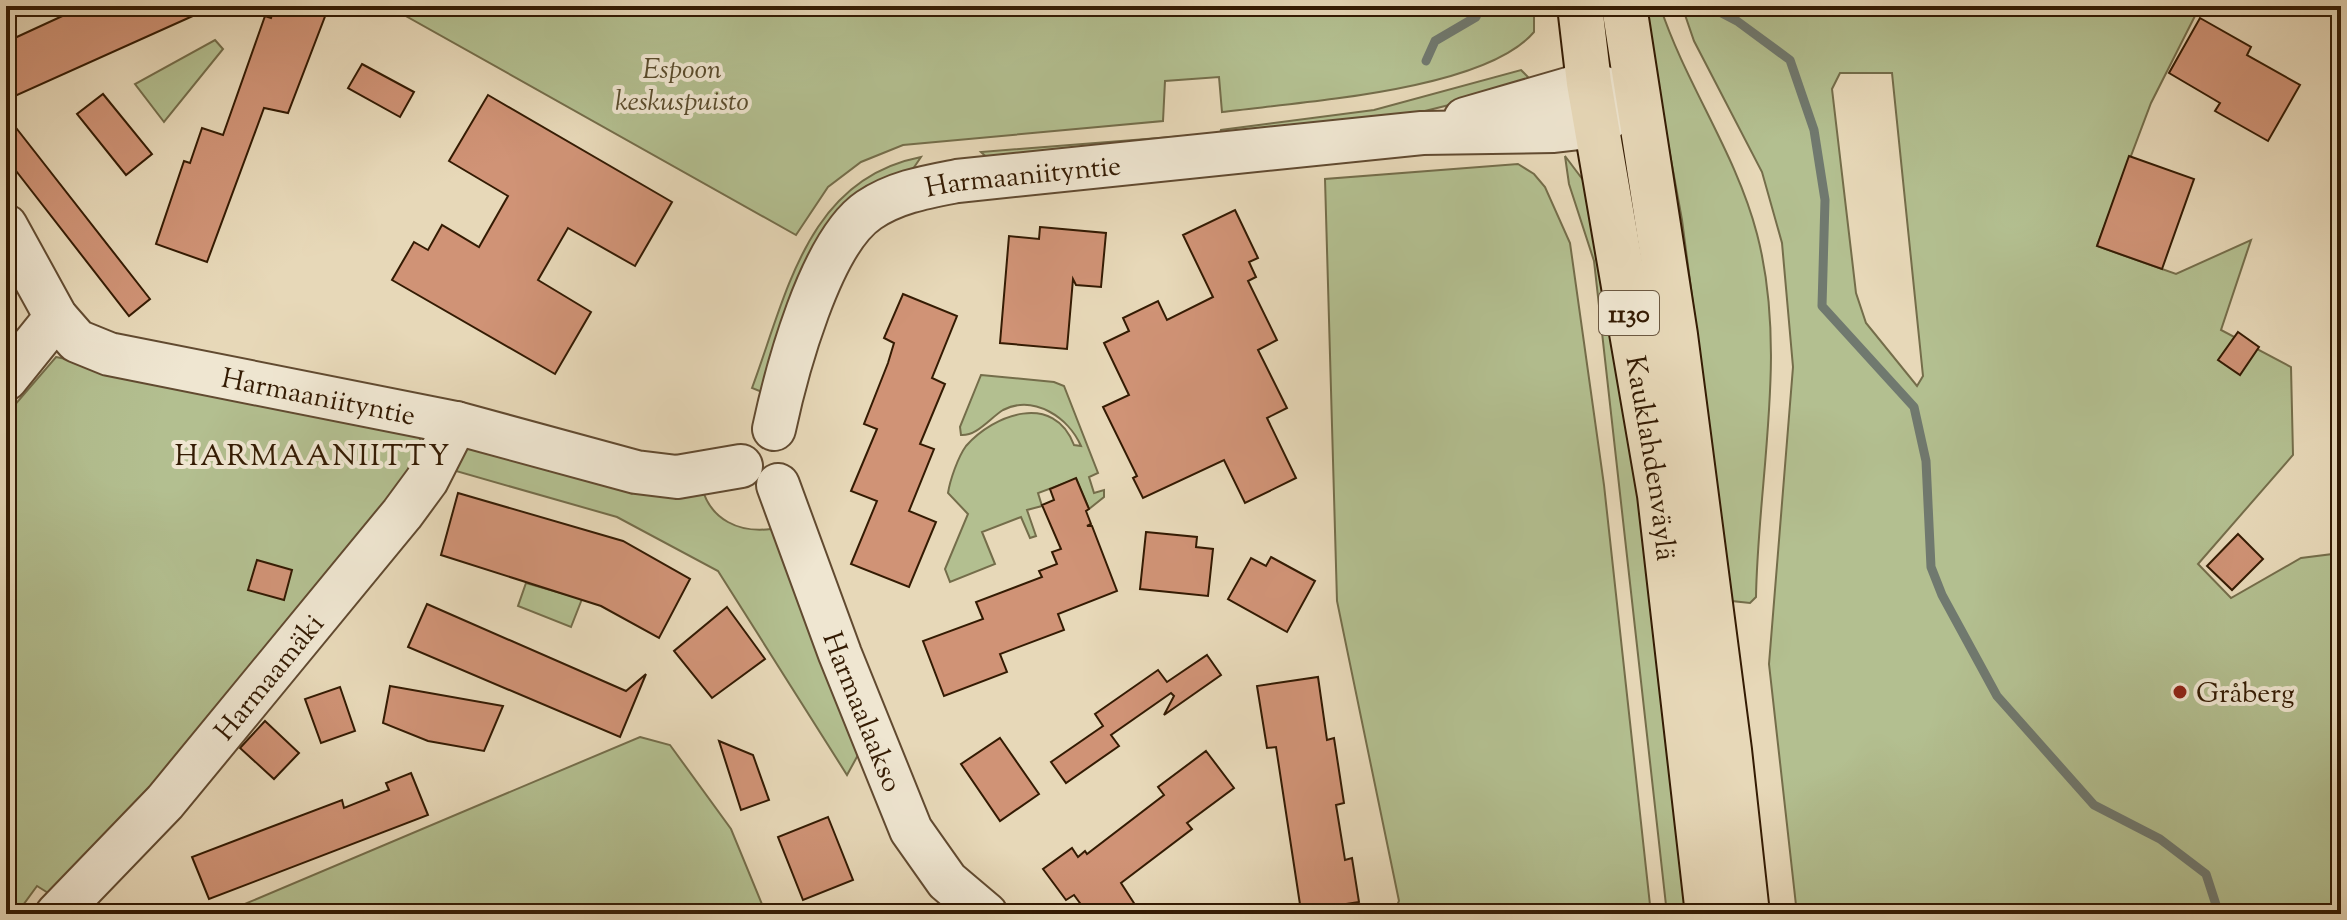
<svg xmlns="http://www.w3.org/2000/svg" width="2347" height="920" font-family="'Sorts Mill Goudy',serif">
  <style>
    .green { fill: #b3bf90; stroke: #746d4a; stroke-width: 2; fill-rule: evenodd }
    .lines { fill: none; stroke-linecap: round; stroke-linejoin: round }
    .stream { stroke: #70796f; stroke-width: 9 }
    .building { fill: #d09376; stroke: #341b03; stroke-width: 2 }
    .minor-casing { stroke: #614a30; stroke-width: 46 }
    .major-casing { stroke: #341b03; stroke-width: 48 }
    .minor { stroke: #efe6d1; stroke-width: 42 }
    .major { stroke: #e7d8b8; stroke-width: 44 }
    .poi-dot { fill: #8f2418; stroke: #efe6d1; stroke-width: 3 }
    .labels { text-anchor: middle; stroke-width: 8; stroke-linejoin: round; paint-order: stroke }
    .shield { fill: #efe6d1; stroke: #6c5841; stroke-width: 2 }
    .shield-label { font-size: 26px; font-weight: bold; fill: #341b03 }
    .park-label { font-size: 28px; font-style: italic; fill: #5a4c2d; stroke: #efe6d1 }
    .street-label { font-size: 28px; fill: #341b03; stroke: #efe6d1 }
    .poi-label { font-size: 28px; fill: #341b03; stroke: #efe6d1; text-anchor: start }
    .neighbourhood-label { font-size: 30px; letter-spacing: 2px; fill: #341b03; stroke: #efe6d1 }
  </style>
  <rect width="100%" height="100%" fill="#e7d8b8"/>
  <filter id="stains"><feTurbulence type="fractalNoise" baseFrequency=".0025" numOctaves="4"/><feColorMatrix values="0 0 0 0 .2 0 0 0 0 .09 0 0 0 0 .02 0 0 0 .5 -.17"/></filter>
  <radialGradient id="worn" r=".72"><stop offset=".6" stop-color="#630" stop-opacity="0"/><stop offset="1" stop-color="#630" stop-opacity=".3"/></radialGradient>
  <g class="green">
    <path d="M388,6H1534V32C1484,91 1299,102 1222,112L1219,77L1165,81L1163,121L903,145L861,162L828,187L796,235Z"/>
    <path d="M1643,6H1660C1686,85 1736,153 1757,234C1788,352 1758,477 1756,597L1750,603L1732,601L1682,220Z"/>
    <path d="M1682,6H2200L2151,103L2097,246L2176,274L2251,240L2221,330L2291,367L2293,455L2198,564L2231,598L2301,558L2341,553V914H1797L1769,664L1793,367L1782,243L1762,172L1694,41ZM1840,73H1892L1923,376L1917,386L1866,323L1856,293L1832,89Z"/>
    <path d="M215,40L223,49L164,122L135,84Z"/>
    <path d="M1521,70L1529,78L1473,99L1377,123L1219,136L1221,130L1374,110Z"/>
    <path d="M1196,135V145L993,163L981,152Z"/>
    <path d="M1565,156L1589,188L1607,239L1690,914H1667L1594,261L1569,184Z"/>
    <path d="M921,157L762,392L752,388C787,294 807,179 921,157Z"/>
    <path d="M1518,164L1534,174L1545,187L1570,243L1604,485L1651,914H1393L1399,901L1337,601L1325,179Z"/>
    <path d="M56,357L399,425L420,438L422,461L76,888L53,896L37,886L21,908L27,914H6V415Z"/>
    <path d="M981,375L1054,382L1064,386L1098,473L1089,477L1094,493L1104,490V497L1089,509L1076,479L1038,493L1042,506L1027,510L1036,536L1030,538L1021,517L982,532L995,564L950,582L945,569L968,514L948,493C950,480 958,457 966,446C994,414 1054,392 1074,445L1081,446C1069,418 1034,394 1003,410C990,418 977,436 961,435L960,427Z"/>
    <path d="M466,447L702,488C711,520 739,533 771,529L780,543L858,755L847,775L718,571L617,517L449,469Z"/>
    <path d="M526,583L582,599L571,627L518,606Z"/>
    <path d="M640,737L670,745L731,829L766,914H238L240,906Z"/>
  </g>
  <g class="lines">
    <g class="stream">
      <path d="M1714,9L1737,21L1790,60L1814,130L1825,200L1822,306L1914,407L1926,461L1931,567L1942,595L1997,696L2094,805L2160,839L2206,874L2219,914"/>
      <path d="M1426,61L1435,41L1476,17L1481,6"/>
    </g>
  </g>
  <g class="building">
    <path d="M84,6H215L6,100V42Z"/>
    <path d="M275,6H329L288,113L264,108L207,262L156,244L184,161L190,163L202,128L223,135L265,16L271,18Z"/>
    <path d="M2200,18L2251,47L2247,55L2300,85L2268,141L2215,111L2220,103L2169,73Z"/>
    <path d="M362,64L414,92L400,117L348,88Z"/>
    <path d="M103,94L152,154L126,175L77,114Z"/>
    <path d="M488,95L672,202L635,266L568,228L538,280L591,312L555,374L392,280L414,242L428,250L442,225L479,247L508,196L449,161Z"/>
    <path d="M6,115L150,299L129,316L6,158Z"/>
    <path d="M2129,156L2194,179L2162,269L2097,246Z"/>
    <path d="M1235,210L1258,258L1249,262L1256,277L1248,281L1277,340L1258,350L1287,408L1267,418L1296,478L1245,503L1224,460L1143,498L1133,478L1137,476L1103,407L1129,395L1104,343L1129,331L1123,318L1158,301L1167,320L1213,297L1183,235Z"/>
    <path d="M1040,227L1106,233L1101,287L1076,285L1073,279L1067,349L1000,343L1009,236L1039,239Z"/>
    <path d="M903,294L957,316L932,378L945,384L920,444L934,449L909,511L936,522L909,587L851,564L877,501L851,491L877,429L864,424L888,363L894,343L884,338Z"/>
    <path d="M2238,332L2259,347L2240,375L2218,360Z"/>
    <path d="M1076,478L1089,509L1086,511L1091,524L1087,526H1092L1117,591L1058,614L1064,630L1000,654L1007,672L944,696L923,641L983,619L976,602L1042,577L1039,571L1057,564L1052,552L1061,549L1042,505L1054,500L1050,489Z"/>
    <path d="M458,493L623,541L690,579L659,638L601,606L441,555Z"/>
    <path d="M1146,532L1197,537L1196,547L1213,549L1208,596L1140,589Z"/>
    <path d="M2238,534L2263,559L2232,590L2207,566Z"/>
    <path d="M1271,557L1315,581L1287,632L1228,599L1251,558L1266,566Z"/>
    <path d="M257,560L292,570L284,600L248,590Z"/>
    <path d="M427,604L626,691L646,674L620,737L408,647Z"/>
    <path d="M727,607L765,659L712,698L674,651Z"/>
    <path d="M1207,655L1221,675L1164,715L1174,696L1171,693L1111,735L1119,746L1066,783L1051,762L1103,726L1095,714L1158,670L1167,682Z"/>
    <path d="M1318,677L1327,740L1334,738L1344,803L1336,805L1345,860L1352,858L1359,902L1301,911L1276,747L1267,748L1257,686Z"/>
    <path d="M390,686L503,706L484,751L428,741L383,723Z"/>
    <path d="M340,687L355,731L321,743L305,699Z"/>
    <path d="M265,721L299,753L274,779L240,748Z"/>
    <path d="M1000,738L1039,794L1000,821L961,764Z"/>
    <path d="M719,741L753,755L769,800L741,810Z"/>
    <path d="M1206,751L1234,788L1187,823L1192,829L1121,883L1141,914H1088L1074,895L1066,900L1043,869L1072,848L1078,857L1085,851L1087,854L1164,795L1158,787Z"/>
    <path d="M411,773L428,815L209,899L192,857L342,800L344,808L389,790L386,783Z"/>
    <path d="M828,817L853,880L803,900L778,837Z"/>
  </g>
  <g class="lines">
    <defs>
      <g id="minor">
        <path d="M1465,119L1589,83L1624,94"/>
        <path id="s1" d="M6,226L56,317L77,341L109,354L456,423L636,472L677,477L741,466"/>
        <path d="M6,379L56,317"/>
        <path id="s2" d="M774,429C786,373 820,243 869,210C896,192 926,187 957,181L1422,133L1554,131L1597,126L1636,98"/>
        <path id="s3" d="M778,485L840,654L911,830L947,881L986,914"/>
        <path id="s4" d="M57,914L165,802L402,514L427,480L456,423"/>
      </g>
      <g id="major">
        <path id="s5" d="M1580,6L1589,83L1660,495L1708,914"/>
        <path d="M1624,6L1675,335L1729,750L1747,914"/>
      </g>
    </defs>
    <use href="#minor" class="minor-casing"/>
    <use href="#major" class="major-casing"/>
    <use href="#minor" class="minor"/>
    <use href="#major" class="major"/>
  </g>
  <circle class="poi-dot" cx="2180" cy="692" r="8"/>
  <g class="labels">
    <rect class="shield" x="1599" y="291" width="60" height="44" rx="6"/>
    <g class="shield-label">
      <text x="1629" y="322">1130</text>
    </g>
    <g class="park-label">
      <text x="682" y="78">Espoon<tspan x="682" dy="32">keskuspuisto</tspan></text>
    </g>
    <g class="street-label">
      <text dy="10" stroke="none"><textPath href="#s2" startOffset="402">Harmaaniityntie</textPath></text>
      <text dy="10" stroke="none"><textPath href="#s1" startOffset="384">Harmaaniityntie</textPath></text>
      <text dy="10" stroke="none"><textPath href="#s5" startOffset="458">Kauklahdenväylä</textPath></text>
      <text dy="10" stroke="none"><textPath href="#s4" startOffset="318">Harmaamäki</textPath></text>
      <text dy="10" stroke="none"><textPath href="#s3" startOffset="242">Harmaalaakso</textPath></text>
    </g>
    <g class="poi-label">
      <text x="2196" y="702">Gråberg</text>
    </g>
    <g class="neighbourhood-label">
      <text x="313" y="465">HARMAANIITTY</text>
    </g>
  </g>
  <rect width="2347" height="920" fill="none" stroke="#e7d8b8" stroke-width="32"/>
  <rect x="8" y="8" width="2331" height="904" fill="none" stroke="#341b03" stroke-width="4"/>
  <rect x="16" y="16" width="2315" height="888" fill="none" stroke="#341b03" stroke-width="2"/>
  <rect width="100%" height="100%" filter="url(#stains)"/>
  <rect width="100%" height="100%" fill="url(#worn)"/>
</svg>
